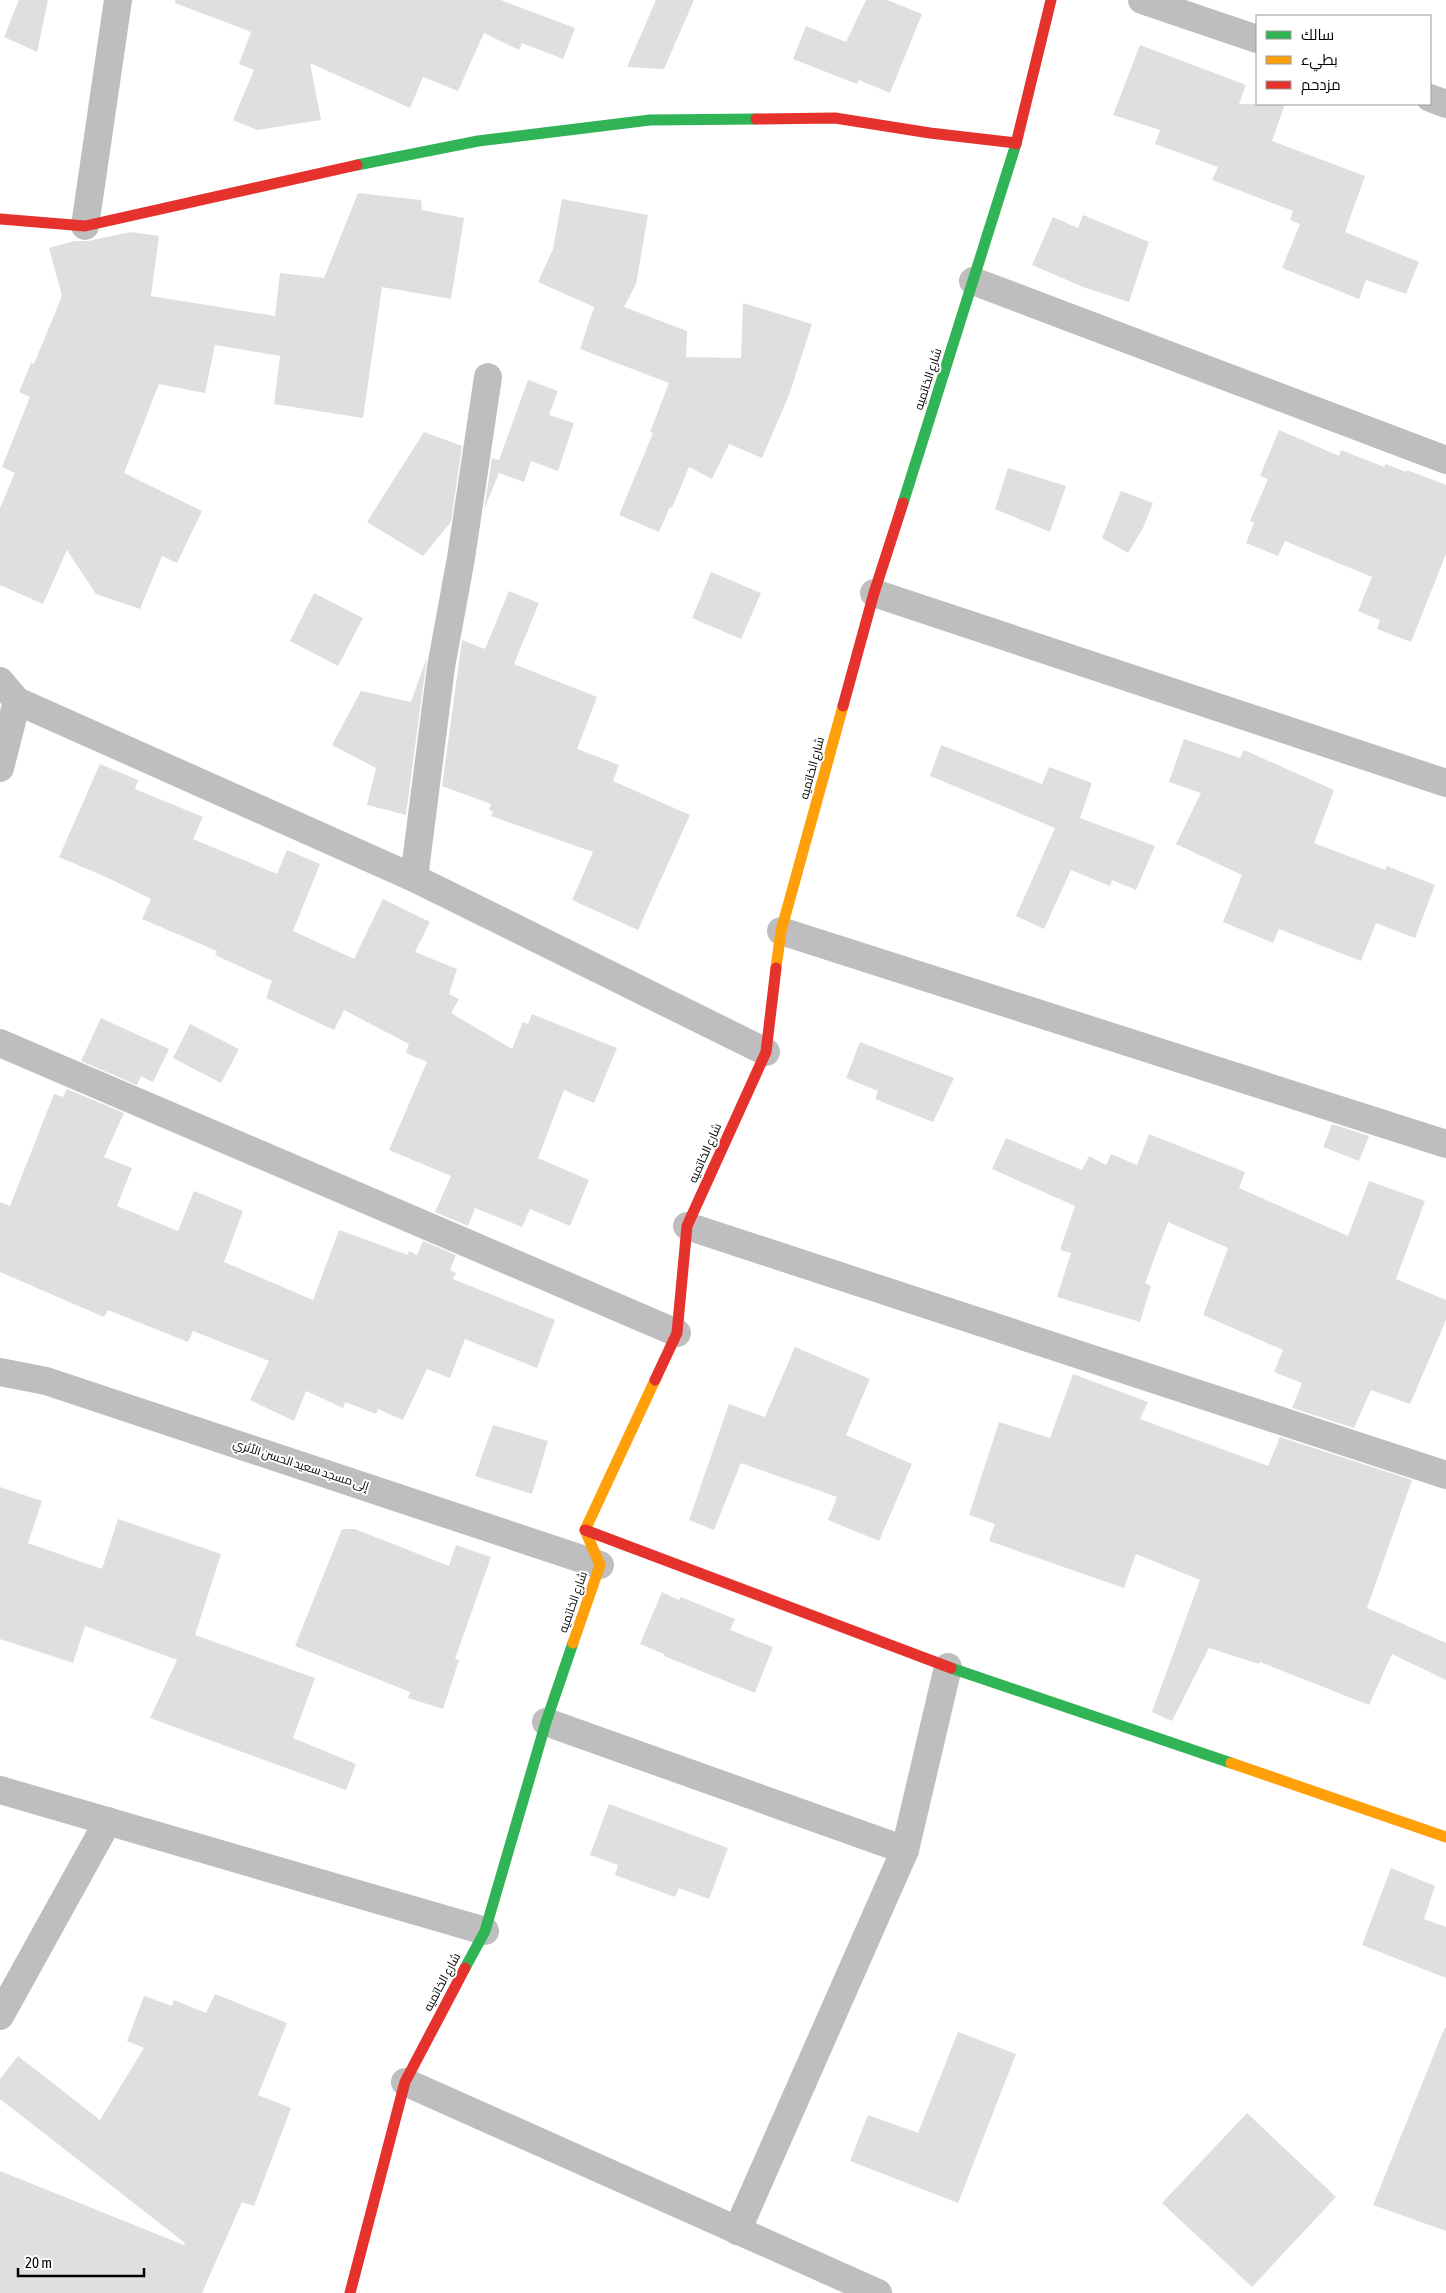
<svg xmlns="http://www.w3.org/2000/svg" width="1446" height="2293" font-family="'Asap Condensed',Cairo,sans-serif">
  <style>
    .building { fill: #dfdfdf }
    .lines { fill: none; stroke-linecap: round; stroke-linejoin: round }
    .street { stroke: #bebebe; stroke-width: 28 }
    .fast { stroke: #30b455; stroke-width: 11 }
    .slow { stroke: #ff9f0a; stroke-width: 11 }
    .jam { stroke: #e5322d; stroke-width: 11 }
    .labels { text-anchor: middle; stroke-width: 4; stroke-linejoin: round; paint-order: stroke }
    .street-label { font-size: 12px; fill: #000; stroke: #fff }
  </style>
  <rect width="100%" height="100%" fill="#fff"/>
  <g class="building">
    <path d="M19,0H48L37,52L4,37Z"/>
    <path d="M175,0H501L575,28L563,59L522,43L519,50L484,33L458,91L423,77L410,108L310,63L321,120L257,130L233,120L254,70L239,64L251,32L175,3Z"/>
    <path d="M656,0H694L664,69L627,67Z"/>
    <path d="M866,0H887L922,14L890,93L859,80L857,84L793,59L806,26L846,42Z"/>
    <path d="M1140,45L1246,85L1239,104H1285L1272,141L1365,176L1345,232L1419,262L1406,294L1366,280L1359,299L1282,268L1300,224L1290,220L1293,211L1212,180L1218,167L1155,144L1160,130L1113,115Z"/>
    <path d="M358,193L421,200L422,210L464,218L451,299L382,287L363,418L274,404L280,356L215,345L205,393L159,384L124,473L202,511L177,563L162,556L140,609L96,594L67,550L43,604L0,585V508L15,473L2,467L30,397L19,392L31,363L34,364L62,296L49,248L74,241H88L131,232L159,236L151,296L275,316L280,273L324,278Z"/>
    <path d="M562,199L648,215L636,284L624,307L687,331L686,357L741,358L743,303L812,324L789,395L762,458L729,444L712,479L689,467L672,508L670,507L659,532L619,515L653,433L650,432L669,383L580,349L594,307L538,282L553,249Z"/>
    <path d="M1083,215L1149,242L1129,302L1083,287L1032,265L1053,217L1078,228Z"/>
    <path d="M528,380L558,391L549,415L574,423L558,471L531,461L524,482L499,473L484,510L492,458L499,460Z"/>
    <path d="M1279,430L1339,456L1341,450L1384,467L1386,464L1406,472L1407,470L1446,485V554L1411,642L1377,629L1380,620L1358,611L1372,577L1285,541L1278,556L1246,543L1254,523L1250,521L1268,479L1260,476Z"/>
    <path d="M424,432L462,446L451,522L423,556L367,522Z"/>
    <path d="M1008,468L1066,486L1050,532L995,509Z"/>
    <path d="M1121,491L1153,503L1143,528L1128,553L1102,538Z"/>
    <path d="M711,572L761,593L741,639L692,618Z"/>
    <path d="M509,591L539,603L514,664L597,697L577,749L619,765L613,781L690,815L638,930L572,900L593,852L491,816L493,811L489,810L491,804L442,786L462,640L485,649Z"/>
    <path d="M314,593L363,618L338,666L290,641Z"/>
    <path d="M427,657L406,815L367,805L376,768L332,745L361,691L411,702Z"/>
    <path d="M1184,739L1240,758L1244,750L1334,790L1314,843L1385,870L1387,866L1435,885L1415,938L1376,923L1361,961L1279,929L1273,943L1223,922L1242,875L1176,844L1201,793L1169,782Z"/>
    <path d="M941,745L1042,784L1049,767L1092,783L1080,818L1155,846L1136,890L1112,880L1110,886L1071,870L1044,929L1016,916L1055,828L930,776Z"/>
    <path d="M100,764L138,780L135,789L203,817L193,839L277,874L287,850L320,864L293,931L354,959L383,899L430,922L415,952L457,969L449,994L459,999L451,1013L512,1049L523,1022L528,1024L532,1014L617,1048L594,1103L564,1090L538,1158L589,1180L570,1226L530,1209L522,1227L475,1208L468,1226L435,1212L451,1176L389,1150L427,1062L406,1053L409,1044L344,1010L334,1030L266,998L272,981L215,955L217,951L142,919L151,899L108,878L59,857Z"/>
    <path d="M101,1018L169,1049L153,1082L141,1076L137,1085L81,1061Z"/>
    <path d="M190,1024L239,1049L221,1083L173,1058Z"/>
    <path d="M860,1042L954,1078L933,1122L875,1099L878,1091L846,1078Z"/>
    <path d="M67,1089L124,1113L104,1157L132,1168L117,1206L178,1231L194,1191L243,1211L224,1262L313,1300L339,1230L408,1255L409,1251L417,1255L423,1241L456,1255L450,1270L456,1273L453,1279L555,1320L537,1368L465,1339L450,1378L427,1369L403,1420L378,1409L376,1414L345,1402L343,1408L306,1391L294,1421L250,1400L269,1361L193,1331L188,1342L108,1310L104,1317L0,1272V1202L10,1206L54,1094L63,1097Z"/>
    <path d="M1332,1124L1369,1136L1359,1161L1323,1147Z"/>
    <path d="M1149,1134L1245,1172L1239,1188L1348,1236L1369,1181L1425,1201L1396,1279L1446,1300V1320L1410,1404L1371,1390L1354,1428L1292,1408L1302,1383L1274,1372L1283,1350L1203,1315L1228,1248L1168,1222L1145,1283L1151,1286L1140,1322L1057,1297L1071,1253L1060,1250L1075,1206L992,1169L1006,1138L1082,1170L1089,1156L1106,1165L1111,1154L1137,1165Z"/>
    <path d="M795,1347L870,1379L846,1435L912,1464L879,1541L828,1520L837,1497L741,1463L714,1530L689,1520L729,1404L765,1417Z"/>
    <path d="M1073,1374L1148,1402L1140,1419L1268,1466L1280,1437L1412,1480L1367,1608L1446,1643V1680L1392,1654L1369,1705L1260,1662L1259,1664L1209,1648L1172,1721L1152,1712L1200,1580L1136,1554L1124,1588L989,1541L995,1524L969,1515L999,1422L1050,1438Z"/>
    <path d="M493,1425L548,1441L532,1494L475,1476Z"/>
    <path d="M0,1487L42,1501L28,1543L102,1569L118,1519L221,1554L195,1635L315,1678L293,1738L356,1764L346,1790L150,1718L177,1660L85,1626L73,1663L0,1639Z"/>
    <path d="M342,1529H355L449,1566L456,1545L491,1557L455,1659L459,1660L443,1709L408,1698L410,1692L295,1646Z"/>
    <path d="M662,1592L679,1600L681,1597L735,1619L730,1630L773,1647L755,1693L664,1656V1654L640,1644Z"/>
    <path d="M609,1804L728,1848L709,1899L679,1888L675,1897L615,1875L618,1865L590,1855Z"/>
    <path d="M1391,1868L1435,1886L1424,1919L1446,1927V1978L1362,1945Z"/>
    <path d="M215,1994L287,2023L258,2095L291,2108L254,2206L242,2202L202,2293H0V2171L184,2245L185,2243L0,2099V2079L18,2056L100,2120L144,2048L127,2041L144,1996L172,2006L174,2000L206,2013Z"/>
    <path d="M1445,2027L1446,2028V2231L1373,2205Z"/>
    <path d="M958,2032L1016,2054L958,2203L850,2161L868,2115L918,2133Z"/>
    <path d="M1247,2113L1336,2197L1252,2287L1162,2203Z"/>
  </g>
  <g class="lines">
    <g class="street">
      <path d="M1142,0L1257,39"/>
      <path d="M1430,98L1446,104"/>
      <path d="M85,226L118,0"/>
      <path d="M973,281L1446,460"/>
      <path d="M874,593L1446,783"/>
      <path d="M0,681L17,701L414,878L766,1052"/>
      <path d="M0,768L17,701"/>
      <path d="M414,878L441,667L461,558L488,377"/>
      <path d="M781,931L1446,1144"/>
      <path d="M0,1043L677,1333"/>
      <path d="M687,1226L1446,1475"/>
      <path d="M0,1372L46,1381L600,1565"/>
      <path d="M546,1722L905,1850"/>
      <path d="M0,1790L485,1931"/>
      <path d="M0,2016L108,1821"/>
      <path d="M405,2082L878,2293"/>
      <path d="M737,2231L905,1850L948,1667"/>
    </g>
    <g class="fast">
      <path d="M357,165L478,141L650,120L756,119"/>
      <path d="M903,503L1016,144"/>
      <path d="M951,1668L1231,1763"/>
      <path d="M465,1968L485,1931L546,1722L573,1643"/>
    </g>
    <g class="slow">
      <path d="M776,968L781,931L843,706"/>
      <path d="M573,1643L600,1565L585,1530L655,1380"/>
      <path d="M1231,1763L1446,1837"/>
    </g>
    <g class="jam">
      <path d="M756,119L835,118L930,133L1016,143"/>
      <path d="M1016,144L1051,0"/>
      <path d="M0,219L85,226L357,165"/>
      <path d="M843,706L874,593L903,503"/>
      <path d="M655,1380L677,1333L687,1226L766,1052L776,968"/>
      <path d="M585,1530L951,1668"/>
      <path d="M350,2293L405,2082L465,1968"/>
    </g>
  </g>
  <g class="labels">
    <g class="street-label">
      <text transform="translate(928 379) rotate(-72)" y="4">شارع الخاتميه</text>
      <text transform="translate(812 768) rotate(-75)" y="4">شارع الخاتميه</text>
      <text transform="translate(705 1153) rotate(-66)" y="4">شارع الخاتميه</text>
      <text transform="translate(301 1465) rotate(18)" y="4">إلى مسجد سعيد الحسن الأثري</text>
      <text transform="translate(573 1602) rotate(-71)" y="4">شارع الخاتميه</text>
      <text transform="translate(442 1982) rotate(-62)" y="4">شارع الخاتميه</text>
    </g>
  </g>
  <rect x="1256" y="15" width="175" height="90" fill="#ffffff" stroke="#999999"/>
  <rect x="1266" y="31" width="25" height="8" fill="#30b455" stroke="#999999"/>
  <text x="1301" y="40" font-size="15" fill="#000000">سالك</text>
  <rect x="1266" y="56" width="25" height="8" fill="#ff9f0a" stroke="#999999"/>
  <text x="1301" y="65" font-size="15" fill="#000000">بطيء</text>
  <rect x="1266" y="81" width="25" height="8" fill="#e5322d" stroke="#999999"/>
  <text x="1301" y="90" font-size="15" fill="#000000">مزدحم</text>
  <path d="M18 2268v8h126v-8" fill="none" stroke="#000000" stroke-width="2.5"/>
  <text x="25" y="2268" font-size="15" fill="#000000" stroke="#ffffff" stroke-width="4" paint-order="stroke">20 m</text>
</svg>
